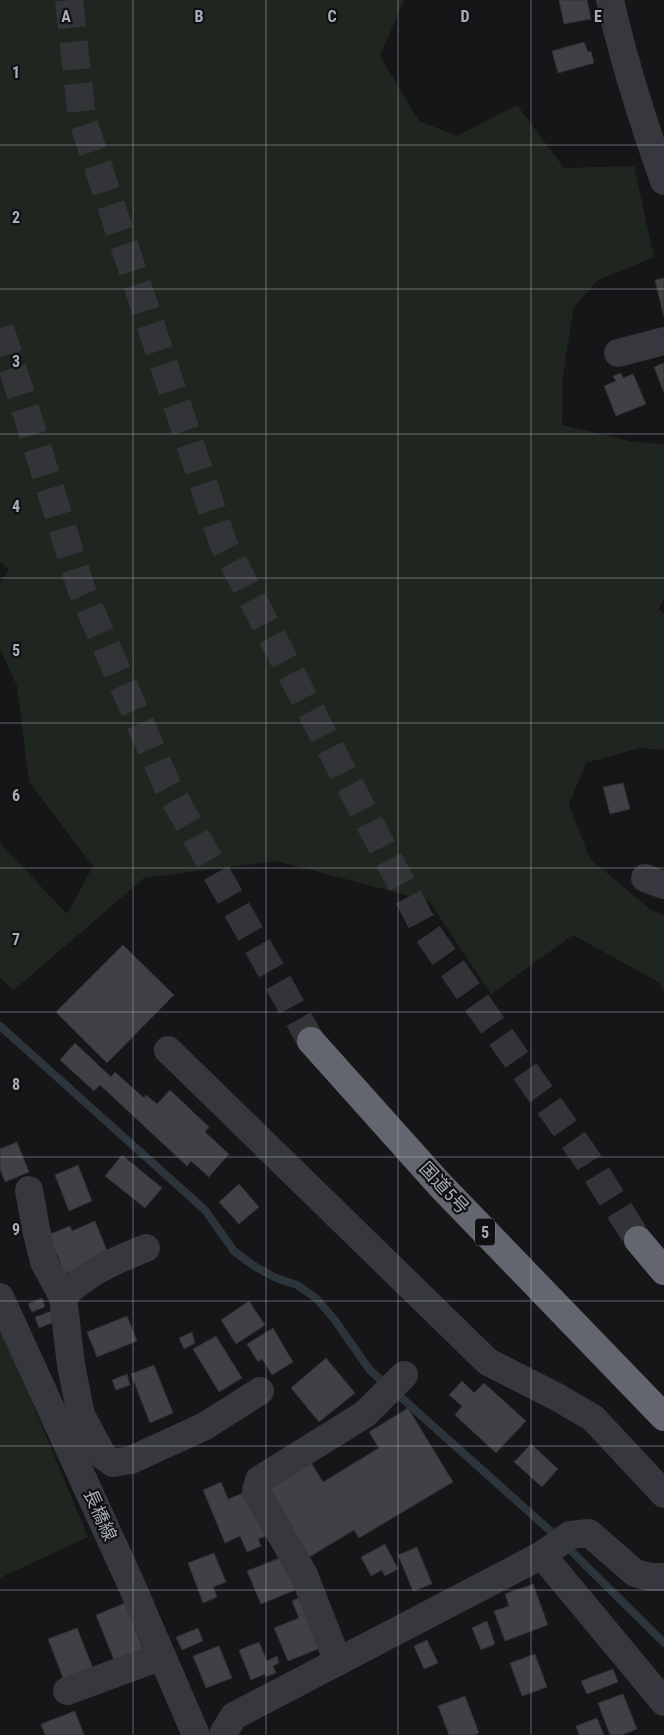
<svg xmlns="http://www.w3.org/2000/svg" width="664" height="1735" font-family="'Roboto Condensed','Noto Sans JP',sans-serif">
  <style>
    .green { fill: #1e261f }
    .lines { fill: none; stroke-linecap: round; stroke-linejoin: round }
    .stream { stroke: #2c353c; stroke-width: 8 }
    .building { fill: #404145; stroke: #303034 }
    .highway-tunnel { stroke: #333438; stroke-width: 28; stroke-dasharray: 28 14; stroke-linecap: butt }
    .minor { stroke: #37383d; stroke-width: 28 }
    .highway { stroke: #63666e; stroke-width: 28 }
    .grid { fill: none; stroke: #a8adb8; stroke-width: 1; stroke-opacity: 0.55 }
    .labels { text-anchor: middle; stroke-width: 4.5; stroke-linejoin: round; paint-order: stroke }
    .shield { fill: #111113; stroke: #7b7e86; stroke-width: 1 }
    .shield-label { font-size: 16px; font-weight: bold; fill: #a8adb8 }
    .street-label { font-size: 18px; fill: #a8adb8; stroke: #111113 }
    .grid-label { font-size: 16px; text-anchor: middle; font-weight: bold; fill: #a8adb8; stroke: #111113; stroke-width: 4.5; stroke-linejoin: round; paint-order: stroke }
  </style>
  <rect width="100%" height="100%" fill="#161618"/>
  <g class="green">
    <path d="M0,0H404L380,56L419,121L457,136L517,105L564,168L634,166L654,257L598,280L574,307L563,375L562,425L634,442L664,444V598L659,609L664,615V750L639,748L586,763L569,805L590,859L651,910L664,915V993L660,983L573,935L491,994L429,901L276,861L144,878L14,990L0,978V843L67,914L93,866L29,782L17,686L0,649V584L9,569L0,562Z"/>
    <path d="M0,1325L88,1537L0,1578Z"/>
  </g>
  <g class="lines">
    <g class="stream">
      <path d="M0,1026L205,1210L234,1251L254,1266L276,1278L297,1285L316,1298L334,1319L369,1369L386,1385"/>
      <path d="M395,1392L556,1536L664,1643"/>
    </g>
  </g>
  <g class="building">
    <path d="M559,0H587L591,19L564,24Z"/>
    <path d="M584,42L588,52L591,51L594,63L558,73L552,51Z"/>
    <path d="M664,278V317L655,280Z"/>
    <path d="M664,363V393L654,367Z"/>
    <path d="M621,373L623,378L633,374L646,404L616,416L604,386L616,381L613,376Z"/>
    <path d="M623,783L630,809L610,814L603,787Z"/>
    <path d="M123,945L174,995L107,1063L56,1012Z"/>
    <path d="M75,1043L111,1077L115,1072L144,1098L146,1095L157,1104L170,1090L209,1127L205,1132L229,1154L209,1177L191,1161L187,1166L100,1085L94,1091L60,1060Z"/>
    <path d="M17,1142L29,1172L5,1182L0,1169V1149Z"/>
    <path d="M122,1155L162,1188L145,1208L105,1176Z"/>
    <path d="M78,1165L92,1201L69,1211L55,1175Z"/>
    <path d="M239,1184L259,1207L239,1224L219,1202Z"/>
    <path d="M95,1221L109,1256L65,1274L57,1254L51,1256L43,1237L70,1226L72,1231Z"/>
    <path d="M42,1298L45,1307L32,1312L28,1304Z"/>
    <path d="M249,1301L265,1325L236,1344L221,1320Z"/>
    <path d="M52,1311L57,1321L39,1328L35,1317Z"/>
    <path d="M127,1316L137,1341L97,1357L87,1332Z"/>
    <path d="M273,1328L293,1362L272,1375L262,1359L258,1362L247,1344Z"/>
    <path d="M192,1332L195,1343L184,1349L179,1338Z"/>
    <path d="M216,1336L242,1378L219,1392L193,1349Z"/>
    <path d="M326,1358L355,1393L319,1422L291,1388Z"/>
    <path d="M154,1365L173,1413L150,1423L131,1374Z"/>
    <path d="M127,1374L130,1385L116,1390L112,1380Z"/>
    <path d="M462,1381L474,1393L484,1383L526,1421L496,1453L455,1415L462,1406L449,1395Z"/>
    <path d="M408,1408L453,1482L359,1538L354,1530L306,1559L264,1489L310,1461L323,1482L379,1448L369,1432Z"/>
    <path d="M531,1444L558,1469L542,1487L514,1462Z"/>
    <path d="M221,1482L228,1499L246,1492L272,1534L258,1539L261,1546L247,1552L240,1536L225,1543L203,1490Z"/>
    <path d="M385,1544L398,1569L385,1576L382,1570L371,1576L361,1557Z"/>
    <path d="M417,1547L432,1584L413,1591L398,1555Z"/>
    <path d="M214,1553L226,1582L213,1587L217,1597L203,1603L188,1563Z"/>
    <path d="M287,1555L300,1588L261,1604L247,1571Z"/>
    <path d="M533,1584L548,1625L505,1641L494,1611L509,1606L505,1594Z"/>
    <path d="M310,1593L323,1647L288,1661L274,1628L299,1618L292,1601Z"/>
    <path d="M125,1603L143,1649L114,1660L96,1615Z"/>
    <path d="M487,1621L495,1644L481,1650L472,1628Z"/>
    <path d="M77,1628L94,1671L65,1683L48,1639Z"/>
    <path d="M198,1628L203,1641L182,1650L176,1637Z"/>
    <path d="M427,1640L438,1663L424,1669L414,1646Z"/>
    <path d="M259,1642L267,1661L277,1656L279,1663L273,1666L276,1673L266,1677L265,1674L251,1680L239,1650Z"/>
    <path d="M219,1646L232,1678L206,1688L193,1656Z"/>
    <path d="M535,1654L547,1687L522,1696L510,1663Z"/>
    <path d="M613,1669L618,1682L587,1694L581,1681Z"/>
    <path d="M623,1694L637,1729L622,1735H610L598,1703Z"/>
    <path d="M465,1696L479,1733L474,1735H449L438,1706Z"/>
    <path d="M75,1711L84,1735H45L41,1724Z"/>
    <path d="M597,1718L604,1735H579L576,1726Z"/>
  </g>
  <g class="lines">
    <g class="highway-tunnel">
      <path d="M69,0L82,118L223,543L426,931L589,1162L638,1240"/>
      <path d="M0,328L82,591L168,787L311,1041"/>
    </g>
    <g class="minor">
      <path d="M610,0C624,62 643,122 664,181"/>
      <path d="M618,353L664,341"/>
      <path d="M645,878L664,885"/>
      <path d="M168,1050L488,1362L557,1397L593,1418L664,1494"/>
      <path d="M29,1190L36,1229L44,1262L63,1297"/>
      <path d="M0,1297L131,1584L196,1735"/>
      <path d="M81,1415L103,1456L113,1463L131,1460L205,1426L260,1391"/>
      <path d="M62,1432L81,1415L71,1365L63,1297C85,1273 116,1260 146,1248"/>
      <path d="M542,1555L664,1702"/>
      <path d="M338,1662L304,1575L256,1491L259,1480L365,1414L404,1375"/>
      <path d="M67,1691L162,1656"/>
      <path d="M224,1735V1732L234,1716L542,1555L570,1535L589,1533L635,1573L650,1577H664"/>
    </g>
    <g class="highway">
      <path d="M311,1041L440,1185L664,1417"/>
      <path d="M638,1240L664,1271"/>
    </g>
  </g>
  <path class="grid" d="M133,0V1735M266,0V1735M398,0V1735M531,0V1735M0,145H664M0,289H664M0,434H664M0,578H664M0,723H664M0,868H664M0,1012H664M0,1157H664M0,1301H664M0,1446H664M0,1590H664"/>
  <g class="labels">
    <rect class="shield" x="475" y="1218.5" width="20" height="27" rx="4"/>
    <g class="shield-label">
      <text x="485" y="1238">5</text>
    </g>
    <g class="street-label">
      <text transform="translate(444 1188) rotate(47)" y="6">国道5号</text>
      <text transform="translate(100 1515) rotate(66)" y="6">長橋線</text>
    </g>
  </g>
  <g class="grid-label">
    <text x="66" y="22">A</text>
    <text x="199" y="22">B</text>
    <text x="332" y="22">C</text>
    <text x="465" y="22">D</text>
    <text x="598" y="22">E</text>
    <text x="16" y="78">1</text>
    <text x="16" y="223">2</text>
    <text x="16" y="367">3</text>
    <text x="16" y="512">4</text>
    <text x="16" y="656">5</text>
    <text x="16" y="801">6</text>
    <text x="16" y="945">7</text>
    <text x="16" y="1090">8</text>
    <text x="16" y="1235">9</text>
  </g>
</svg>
